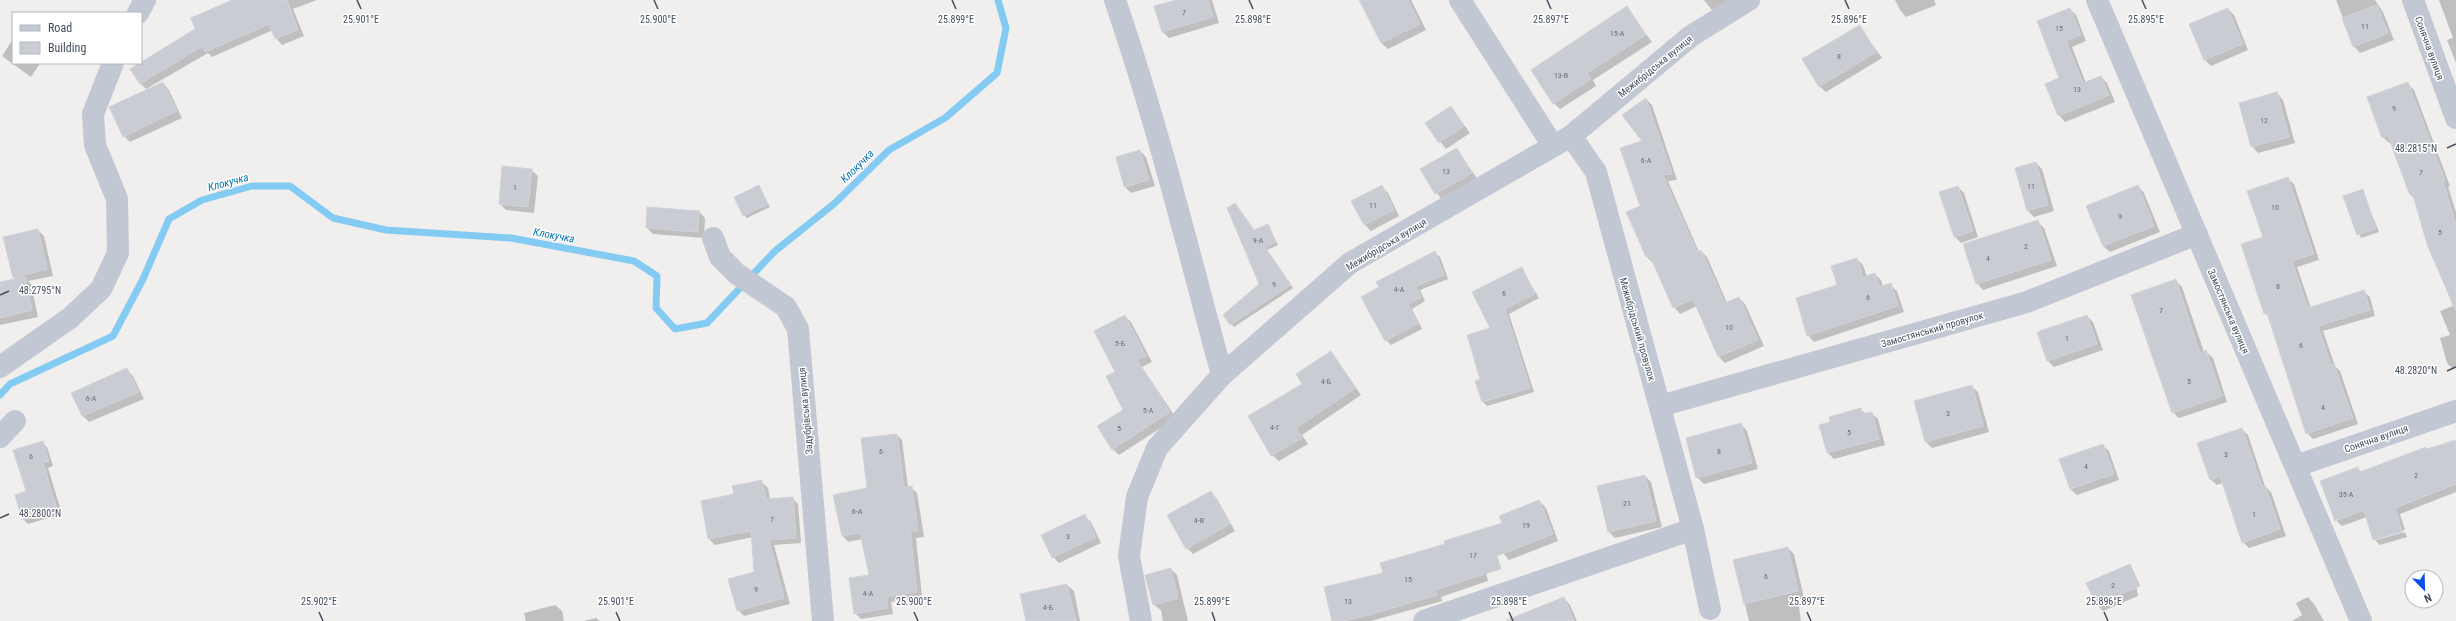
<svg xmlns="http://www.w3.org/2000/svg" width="2456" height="621" font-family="'Roboto Condensed',sans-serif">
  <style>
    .shadow { fill: #0003 }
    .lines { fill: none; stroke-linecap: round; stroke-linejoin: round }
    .stream { stroke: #83cbf2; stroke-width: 7 }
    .building { fill: #caccd4; stroke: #d2d3da }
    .minor { stroke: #c1c8d4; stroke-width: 22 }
    .ticks { fill: none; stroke: #454e5d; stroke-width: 1.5 }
    .labels { text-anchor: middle; stroke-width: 3; stroke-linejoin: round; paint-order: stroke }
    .number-label { font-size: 8px; fill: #666e7b }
    .street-label { font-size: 10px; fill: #454e5d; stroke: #fff }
    .water-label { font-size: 11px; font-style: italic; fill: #0375b2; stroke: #fff }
    .ticks-label { font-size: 10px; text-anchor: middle; fill: #454e5d; stroke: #fff; stroke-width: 3; stroke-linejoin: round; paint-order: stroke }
  </style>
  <rect width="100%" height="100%" fill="#f1eeee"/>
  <g class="shadow">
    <path d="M234,0H317L293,9L304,36L282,45L276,38L273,30L212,57L208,53L146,89L140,83L196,29Z"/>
    <path d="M1180,0H1212L1219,23L1169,38L1162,31Z"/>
    <path d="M1363,0H1411L1426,30L1388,49L1381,43Z"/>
    <path d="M1704,0H1729L1715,14Z"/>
    <path d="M1895,0H1934L1936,5L1906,17L1900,10Z"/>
    <path d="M2336,0H2375L2383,12L2394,40L2360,53L2354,46Z"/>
    <path d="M2439,0H2456V63L2447,40L2453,38Z"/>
    <path d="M1626,7L1652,42L1593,80L1596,86L1560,109L1554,103Z"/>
    <path d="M2070,9L2076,15L2086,41L2072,47L2086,83L2101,77L2107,83L2115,102L2065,122L2059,115L2061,78Z"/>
    <path d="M2228,9L2234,15L2248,50L2211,66L2205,60L2190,25Z"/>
    <path d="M1859,26L1882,58L1826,92L1819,86Z"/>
    <path d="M13,39V63H40L31,77L2,56Z"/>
    <path d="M163,83L169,90L182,118L130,142L124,136Z"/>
    <path d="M2408,84L2414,90L2450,186L2448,187L2456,212V368L2453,369L2447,363L2440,338L2450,335L2440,311L2453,306L2429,246L2414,198L2409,193L2391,142L2389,143L2383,137Z"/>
    <path d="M2277,93L2283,100L2295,143L2258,153L2252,146Z"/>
    <path d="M1646,99L1652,105L1677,180L1668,181L1699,252L1701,251L1707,257L1727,303L1739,298L1745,304L1764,346L1725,363L1719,357L1697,306L1680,314L1674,307L1653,263L1647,257L1628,213L1641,207Z"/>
    <path d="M1451,107L1470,133L1446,149L1427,124Z"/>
    <path d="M1457,149L1478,180L1442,200L1421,170Z"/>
    <path d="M1140,151L1146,157L1155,186L1131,193L1125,187L1117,158Z"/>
    <path d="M2036,163L2042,169L2054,211L2034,217L2028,211Z"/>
    <path d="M531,170L538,176L534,213L506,210L500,204Z"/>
    <path d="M2288,179L2294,184L2319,260L2297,267L2311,308L2364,292L2370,297L2375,316L2323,331L2335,366L2340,371L2358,424L2313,439L2307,433L2270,318L2265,313L2264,238Z"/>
    <path d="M2138,186L2144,193L2160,232L2110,252L2103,246L2088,206Z"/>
    <path d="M759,187L770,207L747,218L744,215Z"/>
    <path d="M1382,187L1388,193L1399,216L1371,231L1365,225Z"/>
    <path d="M1958,187L1964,193L1978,237L1961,243L1954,236Z"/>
    <path d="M2362,190L2379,232L2361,238L2344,196Z"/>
    <path d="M648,208L699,212L705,218L704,238L653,234L647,228Z"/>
    <path d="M2038,222L2044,228L2057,266L1983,290L1977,283Z"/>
    <path d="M1268,225L1278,245L1267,250L1293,288L1234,327L1231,324L1260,284L1254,231Z"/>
    <path d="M38,230L44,236L53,276L28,281L31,284L38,317L0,325V283L16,280L13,277Z"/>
    <path d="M1435,253L1440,257L1448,279L1420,290L1425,301L1412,309L1422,329L1391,345L1386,340L1380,288Z"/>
    <path d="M1857,259L1863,265L1867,277L1875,274L1881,280L1883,287L1890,285L1897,291L1904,312L1814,342L1808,335Z"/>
    <path d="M1521,268L1539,298L1509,314L1534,392L1487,406L1482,401L1492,329Z"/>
    <path d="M2175,280L2182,287L2204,352H2206L2213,358L2227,402L2179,418L2173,412Z"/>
    <path d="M1125,316L1131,322L1152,362L1142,367L1176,418L1119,455L1113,449L1124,410L1116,372Z"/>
    <path d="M2087,316L2093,322L2103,350L2054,367L2048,361Z"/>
    <path d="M1331,352L1361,395L1302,435L1308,444L1279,461L1272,455L1303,384Z"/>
    <path d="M127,370L133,376L144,399L89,422L83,416Z"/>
    <path d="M1971,386L1978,392L1989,432L1932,448L1926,442Z"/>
    <path d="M1860,409L1866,414L1871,413L1878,419L1885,445L1834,459L1828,453L1832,423Z"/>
    <path d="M1741,424L1747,431L1758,469L1704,484L1697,477Z"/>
    <path d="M2242,429L2248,435L2265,486L2271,492L2286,536L2249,548L2243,542L2223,483L2217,485L2210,479Z"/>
    <path d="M897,435L902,440L908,487H911L917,493L924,537L916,538L922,597L891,602L893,614L861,619L855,613L870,576L862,539L848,542L843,536L834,496L868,489Z"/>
    <path d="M42,442L47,447L53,466L48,468L62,514L28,524L23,519L27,492Z"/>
    <path d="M2456,442V492L2400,514L2405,530L2376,538V540L2405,532L2407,537L2380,545L2374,539L2367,517L2342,526L2336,520L2357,468L2362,473Z"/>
    <path d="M2102,445L2109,451L2119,480L2077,495L2070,489Z"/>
    <path d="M1645,476L1651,482L1662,527L1615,538L1609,532Z"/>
    <path d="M762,482L768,488L770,500L792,498L798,504L801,543L774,545L790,604L744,616L738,610L756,573L753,537L715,545L709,539L735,495Z"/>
    <path d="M1211,492L1217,499L1235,531L1193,554L1187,548Z"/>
    <path d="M1539,501L1546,508L1558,541L1509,560L1503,553V524Z"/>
    <path d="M1084,515L1091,522L1101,543L1059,563L1053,557Z"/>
    <path d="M1478,540L1488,581L1441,597L1442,601L1371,621H1333L1384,574Z"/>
    <path d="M1788,548L1794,554L1804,598L1798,599L1801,621H1749L1734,560Z"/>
    <path d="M2128,566L2134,572L2138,596L2103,611L2097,605L2088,583Z"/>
    <path d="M1171,569L1177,575L1188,621H1163L1161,610L1153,604Z"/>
    <path d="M1067,585L1074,591L1080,621H1027Z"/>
    <path d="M2308,597L2314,604L2324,621H2292L2302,615L2296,603Z"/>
    <path d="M1564,598L1570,605L1577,621H1530Z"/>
    <path d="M555,605L562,611L564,621H526L524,613Z"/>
    <path d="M596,618L600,621H583Z"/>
  </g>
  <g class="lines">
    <path class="stream" d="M0,395L10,384L113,336L143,279L169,219L202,200L252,186H290L333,218L386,230L511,238L634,261L657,276L656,308L675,329L707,323L775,251L835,203L889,150L945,118L997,73L1006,28L998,0"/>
  </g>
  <g class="building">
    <path d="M232,0H287L298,30L275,39L269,24L205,52L203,46L140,84L130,69L195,29L191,18Z"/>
    <path d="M1176,0H1208L1213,17L1162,32L1154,6Z"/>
    <path d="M1359,0H1408L1420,24L1381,43Z"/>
    <path d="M2377,5L2388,33L2353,47L2342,18Z"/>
    <path d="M1627,6L1646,35L1587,73L1591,79L1553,104L1531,70Z"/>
    <path d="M2070,8L2081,35L2066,41L2083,83L2101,76L2109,95L2058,116L2045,84L2059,78L2037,21Z"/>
    <path d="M2228,8L2243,44L2204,60L2189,24Z"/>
    <path d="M1860,25L1876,52L1819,87L1802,59Z"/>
    <path d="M163,82L177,111L123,137L109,107Z"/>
    <path d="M2408,82L2445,180L2443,181L2456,225V311L2428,247L2412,192L2409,193L2388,136L2382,138L2367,97Z"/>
    <path d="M2277,92L2289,137L2251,147L2239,103Z"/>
    <path d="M1646,98L1672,174L1663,175L1697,252L1701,250L1725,303L1739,297L1758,340L1718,357L1693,299L1673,308L1650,256L1646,257L1626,212L1640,206L1620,148L1642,141L1622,115Z"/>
    <path d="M1451,106L1464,126L1439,143L1425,123Z"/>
    <path d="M1457,148L1472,173L1435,194L1420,169Z"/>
    <path d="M1140,150L1149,180L1124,187L1116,157Z"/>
    <path d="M2036,162L2048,205L2027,211L2015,168Z"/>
    <path d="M502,166L532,169L528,207L499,204Z"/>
    <path d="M2288,177L2314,254L2292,261L2308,308L2364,290L2370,310L2318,326L2331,365L2334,364L2353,418L2306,434L2267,313L2264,314L2241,244L2263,237L2247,191Z"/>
    <path d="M759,185L768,204L743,216L734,197Z"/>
    <path d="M1382,185L1394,210L1364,225L1351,201Z"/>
    <path d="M2138,185L2154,226L2103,246L2086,206Z"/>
    <path d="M1958,186L1973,231L1954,237L1939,192Z"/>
    <path d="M2363,189L2376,229L2357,235L2343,196Z"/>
    <path d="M1235,203L1254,230L1268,224L1276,242L1265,247L1291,285L1230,325L1223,315L1259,284L1227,208Z"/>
    <path d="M647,207L699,211L698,232L646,228Z"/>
    <path d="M2038,220L2051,260L1976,284L1963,244Z"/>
    <path d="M38,229L47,269L13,278L3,237Z"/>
    <path d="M1435,251L1444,275L1416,286L1421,297L1408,304L1418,324L1385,341L1361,297L1379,287L1376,282Z"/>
    <path d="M1857,258L1863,277L1875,273L1880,287L1891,283L1898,306L1807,336L1796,298L1837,285L1831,266Z"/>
    <path d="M1522,267L1535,294L1505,309L1530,388L1482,402L1475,381L1480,379L1467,335L1490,328L1472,292Z"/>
    <path d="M25,277L32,310L0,318V282Z"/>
    <path d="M2176,279L2200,353L2206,350L2222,396L2172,413L2131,295Z"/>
    <path d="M1125,315L1146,356L1137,360L1170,412L1112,450L1097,426L1123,410L1106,376L1115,372L1094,331Z"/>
    <path d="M2087,315L2097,344L2047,361L2037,332Z"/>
    <path d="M1331,351L1356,388L1296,428L1302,438L1271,456L1248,416L1302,384L1296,374Z"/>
    <path d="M127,368L139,392L82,416L71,393Z"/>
    <path d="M1972,385L1983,426L1925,442L1914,401Z"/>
    <path d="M1861,408L1863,414L1872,412L1879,439L1827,453L1819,425L1830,422L1829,417Z"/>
    <path d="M1741,423L1752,463L1696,478L1686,438Z"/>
    <path d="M2242,428L2262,486L2265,485L2280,529L2242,543L2220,476L2210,480L2197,443Z"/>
    <path d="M897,434L904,487L912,486L918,531L910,532L917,592L886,597L888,608L854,614L849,578L869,575L860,533L842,536L833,495L867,488L861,438Z"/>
    <path d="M2456,440V484L2395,508L2402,532L2373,540L2364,510L2335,521L2320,481L2358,467L2360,472L2426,447L2427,449Z"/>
    <path d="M43,441L49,461L43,463L57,509L22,520L15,495L26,491L13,450Z"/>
    <path d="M2103,444L2114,474L2070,489L2059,459Z"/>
    <path d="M1645,475L1656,521L1608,532L1597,486Z"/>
    <path d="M762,480L766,499L793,497L796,538L769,540L784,598L737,611L728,579L754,572L751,531L708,539L701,501L734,494L732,486Z"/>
    <path d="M1211,491L1230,524L1186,549L1167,515Z"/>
    <path d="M1539,500L1553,534L1497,556L1501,569L1435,590L1437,595L1372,614L1344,621H1332L1324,587L1383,573L1380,563L1445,544L1444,541L1502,523L1499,516Z"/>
    <path d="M1085,514L1096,537L1052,558L1041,535Z"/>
    <path d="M1788,547L1798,591L1744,604L1733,560Z"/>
    <path d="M2130,564L2140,586L2096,605L2086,583Z"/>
    <path d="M1171,568L1178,598L1153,605L1145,575Z"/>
    <path d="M1067,584L1076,621H1026L1020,594Z"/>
    <path d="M1564,597L1574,621H1507V620Z"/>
  </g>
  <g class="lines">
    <g class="minor">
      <path d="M1115,0C1157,123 1188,249 1222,375"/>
      <path d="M1460,0L1553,146"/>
      <path d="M2097,0L2361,621"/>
      <path d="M2413,0L2456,118"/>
      <path d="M138,13L145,0"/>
      <path d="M1571,136L1596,172L1693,529L1710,609"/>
      <path d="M713,238L720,257L737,274L786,307L798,329L823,621"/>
      <path d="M0,367L70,318L101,289L118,253L117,199L95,145L93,114L113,63"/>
      <path d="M1660,406L2027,302L2197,234"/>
      <path d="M0,437L15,421"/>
      <path d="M2296,466L2456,411"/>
      <path d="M1141,621L1129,556L1137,497L1157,448L1222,375L1350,263L1571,136L1691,36L1749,0"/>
      <path d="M1424,621L1693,529"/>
    </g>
  </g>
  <path class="ticks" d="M357,0L361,9M654,0L658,9M952,0L956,9M1249,0L1253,9M1547,0L1551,9M1845,0L1849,9M2142,0L2146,9M2447,148L2456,144M0,295L9,291M2447,371L2456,367M0,518L9,514M319,612L323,621M616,612L620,621M914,612L918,621M1212,612L1215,621M1509,612L1513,621M1807,612L1811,621M2104,612L2108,621"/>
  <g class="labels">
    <g class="number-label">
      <text x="1184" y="15">7</text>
      <text x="2365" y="29">11</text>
      <text x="2059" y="31">15</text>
      <text x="1617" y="36">15-А</text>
      <text x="1839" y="59">8</text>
      <text x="1561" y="78">13-В</text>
      <text x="2077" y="92">13</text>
      <text x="2394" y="111">9</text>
      <text x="2264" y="123">12</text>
      <text x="1646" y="163">6-А</text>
      <text x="1446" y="174">13</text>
      <text x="2421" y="175">7</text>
      <text x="2031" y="189">11</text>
      <text x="515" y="190">1</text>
      <text x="1373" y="208">11</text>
      <text x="2275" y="210">10</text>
      <text x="2120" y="219">9</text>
      <text x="2440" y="235">5</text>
      <text x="1258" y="243">9-А</text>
      <text x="2026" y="249">2</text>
      <text x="1988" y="261">4</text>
      <text x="1274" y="287">9</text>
      <text x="2278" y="289">8</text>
      <text x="1399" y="292">4-А</text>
      <text x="1504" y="296">6</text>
      <text x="1868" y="300">6</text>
      <text x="2161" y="313">7</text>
      <text x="1729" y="330">10</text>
      <text x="2067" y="341">1</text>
      <text x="1120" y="346">5-Б</text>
      <text x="2301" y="348">6</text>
      <text x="1326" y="384">4-Б</text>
      <text x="2189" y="384">5</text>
      <text x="91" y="401">6-А</text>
      <text x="2323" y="410">4</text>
      <text x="1148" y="413">5-А</text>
      <text x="1948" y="416">3</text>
      <text x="1275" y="430">4-Г</text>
      <text x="1119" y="431">5</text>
      <text x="1849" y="435">5</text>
      <text x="881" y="454">6</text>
      <text x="1719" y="454">8</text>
      <text x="2226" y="457">3</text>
      <text x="31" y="459">6</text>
      <text x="2086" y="469">4</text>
      <text x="2416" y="478">2</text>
      <text x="2346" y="497">35-А</text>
      <text x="1627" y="506">21</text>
      <text x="857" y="514">6-А</text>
      <text x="2254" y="517">1</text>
      <text x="772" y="522">7</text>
      <text x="1199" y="523">4-В</text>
      <text x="1526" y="528">19</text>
      <text x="1068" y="539">3</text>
      <text x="1473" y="558">17</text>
      <text x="1766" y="579">6</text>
      <text x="1408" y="582">15</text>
      <text x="2113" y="588">2</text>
      <text x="756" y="592">9</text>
      <text x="868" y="596">4-А</text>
      <text x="1348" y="604">13</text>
      <text x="1048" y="610">4-Б</text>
    </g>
    <g class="street-label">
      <text transform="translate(2430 48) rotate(70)" y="4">Сонячна вулиця</text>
      <text transform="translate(1655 66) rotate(-39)" y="4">Межибрідська вулиця</text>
      <text transform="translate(1386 244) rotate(-31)" y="4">Межибрідська вулиця</text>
      <text transform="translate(2229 311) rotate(67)" y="4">Замостянська вулиця</text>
      <text transform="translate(1638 329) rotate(74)" y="4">Межибрідський провулок</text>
      <text transform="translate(1932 329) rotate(-16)" y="4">Замостянський провулок</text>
      <text transform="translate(805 411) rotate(-95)" y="4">Задубрівська вулиця</text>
      <text transform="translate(2376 438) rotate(-19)" y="4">Сонячна вулиця</text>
    </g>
    <g class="water-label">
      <text transform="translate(857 166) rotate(-45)" y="4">Клокучка</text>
      <text transform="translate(228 182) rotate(-15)" y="4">Клокучка</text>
      <text transform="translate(554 235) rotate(10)" y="4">Клокучка</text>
    </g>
  </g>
  <g class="ticks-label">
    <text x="361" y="23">25.901°E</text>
    <text x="658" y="23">25.900°E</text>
    <text x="956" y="23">25.899°E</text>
    <text x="1253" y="23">25.898°E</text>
    <text x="1551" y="23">25.897°E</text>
    <text x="1849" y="23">25.896°E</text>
    <text x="2146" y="23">25.895°E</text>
    <text x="2416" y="152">48.2815°N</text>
    <text x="40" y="294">48.2795°N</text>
    <text x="2416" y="374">48.2820°N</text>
    <text x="40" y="517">48.2800°N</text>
    <text x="319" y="605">25.902°E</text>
    <text x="616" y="605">25.901°E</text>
    <text x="914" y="605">25.900°E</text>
    <text x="1212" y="605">25.899°E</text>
    <text x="1509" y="605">25.898°E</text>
    <text x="1807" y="605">25.897°E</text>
    <text x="2104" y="605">25.896°E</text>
  </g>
  <rect x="12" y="12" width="130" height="52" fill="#ffffff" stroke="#b5b8be"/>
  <rect x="20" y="25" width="20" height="6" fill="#c1c8d4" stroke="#b5b8be"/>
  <text x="48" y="32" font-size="12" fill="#454e5d">Road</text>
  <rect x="20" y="42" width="20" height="12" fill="#caccd4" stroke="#b5b8be"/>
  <text x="48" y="52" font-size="12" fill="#454e5d">Building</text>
  <g transform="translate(2424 589) rotate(157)"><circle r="19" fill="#ffffff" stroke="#b5b8be"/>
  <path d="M0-3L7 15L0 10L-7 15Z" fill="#0d4fec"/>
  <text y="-6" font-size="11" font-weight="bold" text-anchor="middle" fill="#454e5d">N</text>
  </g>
</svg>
